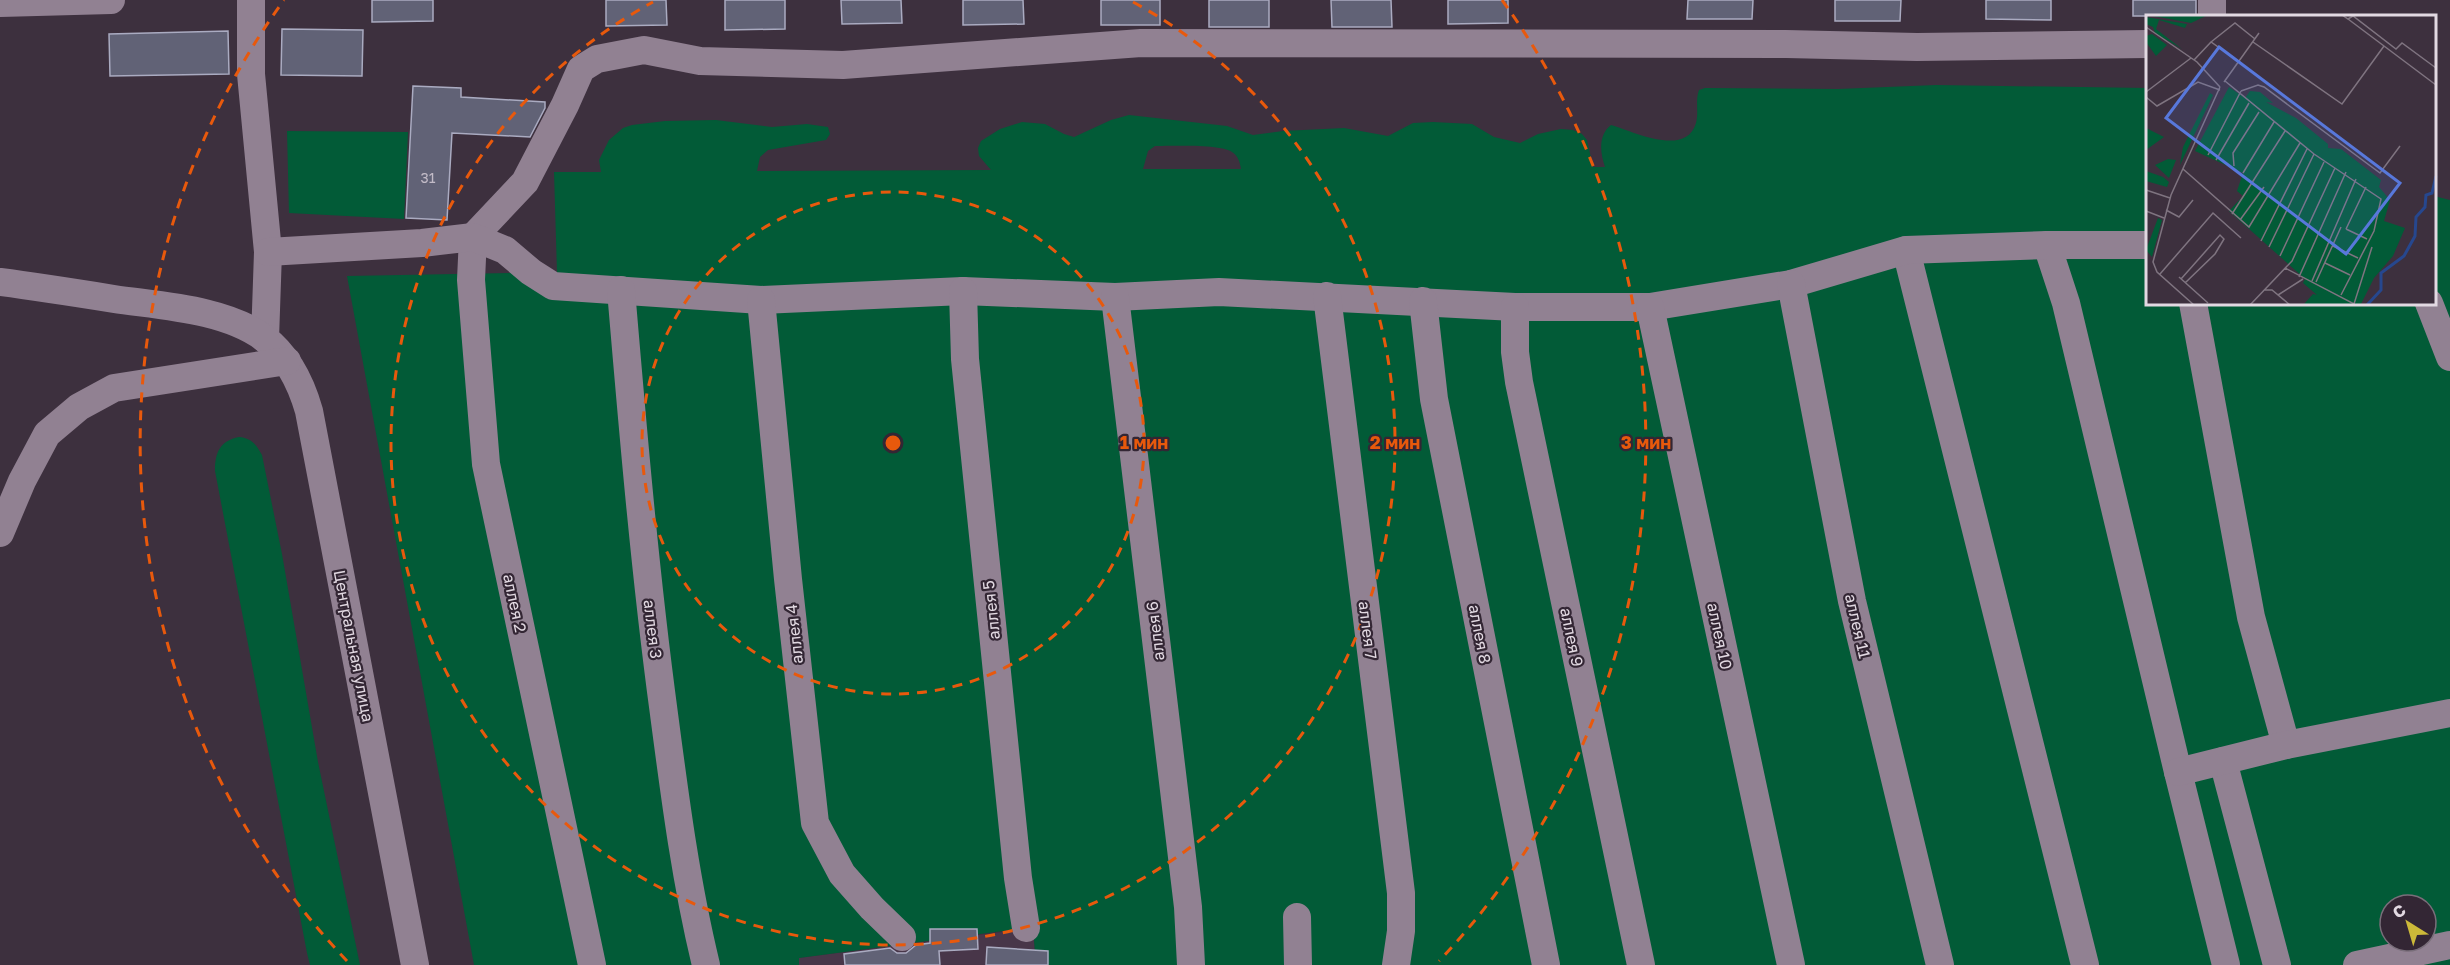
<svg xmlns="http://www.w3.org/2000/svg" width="2450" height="965" font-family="'Golos Text',sans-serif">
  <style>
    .built { fill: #483649 }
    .green { fill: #025b37; fill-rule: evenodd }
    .building { fill: #616276; stroke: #aaabc1; stroke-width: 1.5 }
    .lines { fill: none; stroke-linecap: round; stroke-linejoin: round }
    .minor { stroke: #918192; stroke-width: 28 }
    .ring { fill: none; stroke: #e8590c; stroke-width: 3; stroke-dasharray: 10 8 }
    .labels { text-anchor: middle; stroke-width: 4.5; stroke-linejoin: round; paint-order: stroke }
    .number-label { font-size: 14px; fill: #c2bbc7 }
    .street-label { font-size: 16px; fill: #e2d9e2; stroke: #332634 }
    .inset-river { fill: none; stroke: #26478e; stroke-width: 3 }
    .inset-road { fill: none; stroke: #7f7480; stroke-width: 1.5 }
    .view { fill: #5878db; fill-opacity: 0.15; stroke: #5878db; stroke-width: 3 }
    .inset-edge { fill: none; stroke: #e2d9e2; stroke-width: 3 }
    .centre { fill: #e8590c; stroke: #332634; stroke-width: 3 }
    .ring-label { font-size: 18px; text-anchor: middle; font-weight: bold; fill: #e8590c; stroke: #332634; stroke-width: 4.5; stroke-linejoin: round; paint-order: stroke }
  </style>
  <rect width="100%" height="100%" fill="#3d303e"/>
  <path class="built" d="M1033,928L1036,965H799L798,958Z"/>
  <g class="green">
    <path d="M1936,85L2147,88V303H2434V196L2450,200V965H1036L1033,928H1026L799,958V965H474L347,276L557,272L554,172H601L599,160L609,140L623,128L632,125L665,121L716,120L772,127L807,124L828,127L830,134L826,140L768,150L760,157L757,171L991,170L979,156L978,148L981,141L1000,129L1022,122L1045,124L1064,134L1074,137L1111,120L1129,115L1227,126L1253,135L1283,131L1344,128L1388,136L1413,123L1433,122L1472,124L1494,137L1520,143L1538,134L1561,129L1573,130L1582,134L1587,140L1593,167H1605C1600,153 1598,135 1611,125C1632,131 1686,158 1696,123C1699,112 1695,101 1699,90L1705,88L1838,89ZM1155,146C1170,146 1222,144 1232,152C1238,156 1240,162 1241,169H1143L1148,151ZM2390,905H2426V941H2390Z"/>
    <path d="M287,131L408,132L404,219L289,213Z"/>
    <path d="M239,437C251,438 256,444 262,455L282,554L318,762L360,965H310L307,953L215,471C215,452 220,441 239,437Z"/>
  </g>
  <g class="building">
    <path d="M372,0H433V21L372,22Z"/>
    <path d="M606,0H666L667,25L606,26Z"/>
    <path d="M725,0H785V29L725,30Z"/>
    <path d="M841,0H901L902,23L842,24Z"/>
    <path d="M963,0H1023L1024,24L963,25Z"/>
    <rect x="1101" y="0" width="59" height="25"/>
    <rect x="1209" y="0" width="60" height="27"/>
    <path d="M1331,0H1391L1392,27H1332Z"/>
    <path d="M1448,0H1508V23L1448,24Z"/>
    <path d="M1688,0H1753L1752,19H1687Z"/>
    <path d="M1835,0H1901L1900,21H1835Z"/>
    <path d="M1986,0H2051V20L1986,19Z"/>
    <rect x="2133" y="0" width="63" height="16"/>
    <path d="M282,29L363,30L362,76L281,75Z"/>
    <path d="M228,31L229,74L110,76L109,34Z"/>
    <path d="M413,86L461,88V97L545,102V108L530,137L452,133L447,220L406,218Z"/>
    <path d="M930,929H977L978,949L939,951L940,965H845L844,954L890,948L897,953H906L916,945L930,943Z"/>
    <path d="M987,947L1048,951V965H986Z"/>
  </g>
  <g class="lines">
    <g class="minor">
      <path d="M251,0V74L268,252L265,339"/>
      <path d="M2212,0V16"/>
      <path d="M0,3L111,0"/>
      <path d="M473,237L525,182L565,105L581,69L597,59L644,50L700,61L843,65L1141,43L1786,44L1917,47L2147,44"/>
      <path d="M473,237L471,280L486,464L592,965"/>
      <path d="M2047,245L2066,303L2178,772L2226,965"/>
      <path d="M1906,250L2085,965"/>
      <path d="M268,252L422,243L473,237L505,250L531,272L553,286L761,300L963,291L1115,297L1219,292L1515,307H1650L1791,284L1906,250L2047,245H2147"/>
      <path d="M0,282C38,287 76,293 114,299C161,306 225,309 264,338C288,356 301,383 309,411L415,965"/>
      <path d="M1791,284L1852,601L1940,965"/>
      <path d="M621,290C633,432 645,573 664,714C675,798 686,883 706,965"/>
      <path d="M963,291L965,359L1018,878L1026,928"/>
      <path d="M1327,296L1401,893V931L1396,965"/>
      <path d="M1115,297L1188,907L1191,965"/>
      <path d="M761,300L788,579L815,823L842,874L872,908L902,937"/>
      <path d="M1423,301L1434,399L1546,965"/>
      <path d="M2193,303L2251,617L2286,745"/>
      <path d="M2429,303L2450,357"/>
      <path d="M1515,307V352L1519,382L1641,965"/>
      <path d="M1650,307L1791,965"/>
      <path d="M0,533L22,481L47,434L79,407L114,388L287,361"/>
      <path d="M2223,761L2277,965"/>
      <path d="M2178,772L2286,745L2450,713"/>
      <path d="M1297,917L1298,965"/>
      <path d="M2357,965L2450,945"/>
    </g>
  </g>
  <g class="ring">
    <circle cx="893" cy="443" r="251"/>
    <path d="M1133 2A502 502 0 1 1 653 2"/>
    <path d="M347 961A753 753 0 0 1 284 0M1502 0A753 753 0 0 1 1439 961"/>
  </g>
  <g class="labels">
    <g class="number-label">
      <text x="428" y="183">31</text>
    </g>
    <g class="street-label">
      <text transform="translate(515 603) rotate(78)" y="6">аллея 2</text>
      <text transform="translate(991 610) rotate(-96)" y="6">аллея 5</text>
      <text transform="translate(1858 626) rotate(77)" y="6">аллея 11</text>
      <text transform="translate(653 629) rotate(83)" y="6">аллея 3</text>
      <text transform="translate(1368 630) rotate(83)" y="6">аллея 7</text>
      <text transform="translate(1155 631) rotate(-97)" y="6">аллея 6</text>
      <text transform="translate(794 634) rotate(-96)" y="6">аллея 4</text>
      <text transform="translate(1480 634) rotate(79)" y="6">аллея 8</text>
      <text transform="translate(1720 636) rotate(78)" y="6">аллея 10</text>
      <text transform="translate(1572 637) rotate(78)" y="6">аллея 9</text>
      <text transform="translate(354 646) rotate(79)" y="6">Центральная улица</text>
    </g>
  </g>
  <g transform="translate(2146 15)">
    <rect width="290" height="290" fill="#3d303e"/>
    <path d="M2,0H62L45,8ZM0,2L41,9L39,13L13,5L10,14L36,34L9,18L7,12L0,9ZM6,19L21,30L10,41L0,27V21ZM83,72L99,83L104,76L114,77L127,88L120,87L150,103L182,129V133L195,134L235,165L233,172L244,185L238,206L259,213L247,241L228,263L215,289H158L167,279L171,280L157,268L159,264L83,196L97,181L91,176L97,158L49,136ZM64,78L67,80L34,150L37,132ZM0,113L18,122L0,135ZM22,144L30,145L23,163L9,150ZM0,156L17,162L23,167L21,172L0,166ZM12,203L16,205L6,242L0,235Z" fill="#025b37"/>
    <path class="inset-river" d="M221,290L235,275V258L258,241L269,221L270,202L279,192L280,180L286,178L290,161"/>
    <path class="inset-road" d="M196,0L202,4L207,1L250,34L256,28L290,53M202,4L290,70M0,12L51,47L74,72M65,27L89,8L109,24M107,27L196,89L238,31M48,45L65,27L92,46M79,66L168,139L235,184L228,216L195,280M78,67L113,18M95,76L112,70L118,72L234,158L254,131M0,77L45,43M0,82L11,91L52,67L74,75M62,140L95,76M70,145L103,88M88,151L87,138L113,97M37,154L103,212L154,128M97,158L128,107M0,175L24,183M20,195L33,202L47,185M0,196L18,203M86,199L139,116M94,205L118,172M200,214L220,172M200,214L221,224M115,226L161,134M187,231L212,243M123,232L168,139M134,241L178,147M179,248L204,260M139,253L208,289L226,232M14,259L67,198L95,223M33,262L62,288M153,262L200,157M35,264L74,220L78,224L69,239L39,268M166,266L210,164M170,267L195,212M118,275H126L144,290M132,280L157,264M48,290L11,257L7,247L25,180L74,72M104,290L146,246L189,153"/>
    <path class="view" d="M73,32L254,168L200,239L20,103Z"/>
    <rect width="290" height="290" class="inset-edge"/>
  </g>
  <circle cx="893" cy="443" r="9" class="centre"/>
  <g class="ring-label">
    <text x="1144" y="449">1 мин</text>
    <text x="1395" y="449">2 мин</text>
    <text x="1646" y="449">3 мин</text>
  </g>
  <g transform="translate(2408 923) rotate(323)"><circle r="28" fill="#332634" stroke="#796e7a" stroke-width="1.5"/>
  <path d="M0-4.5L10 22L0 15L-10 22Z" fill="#ccb939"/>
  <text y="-9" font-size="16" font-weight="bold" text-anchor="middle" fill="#e2d9e2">С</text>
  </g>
</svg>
